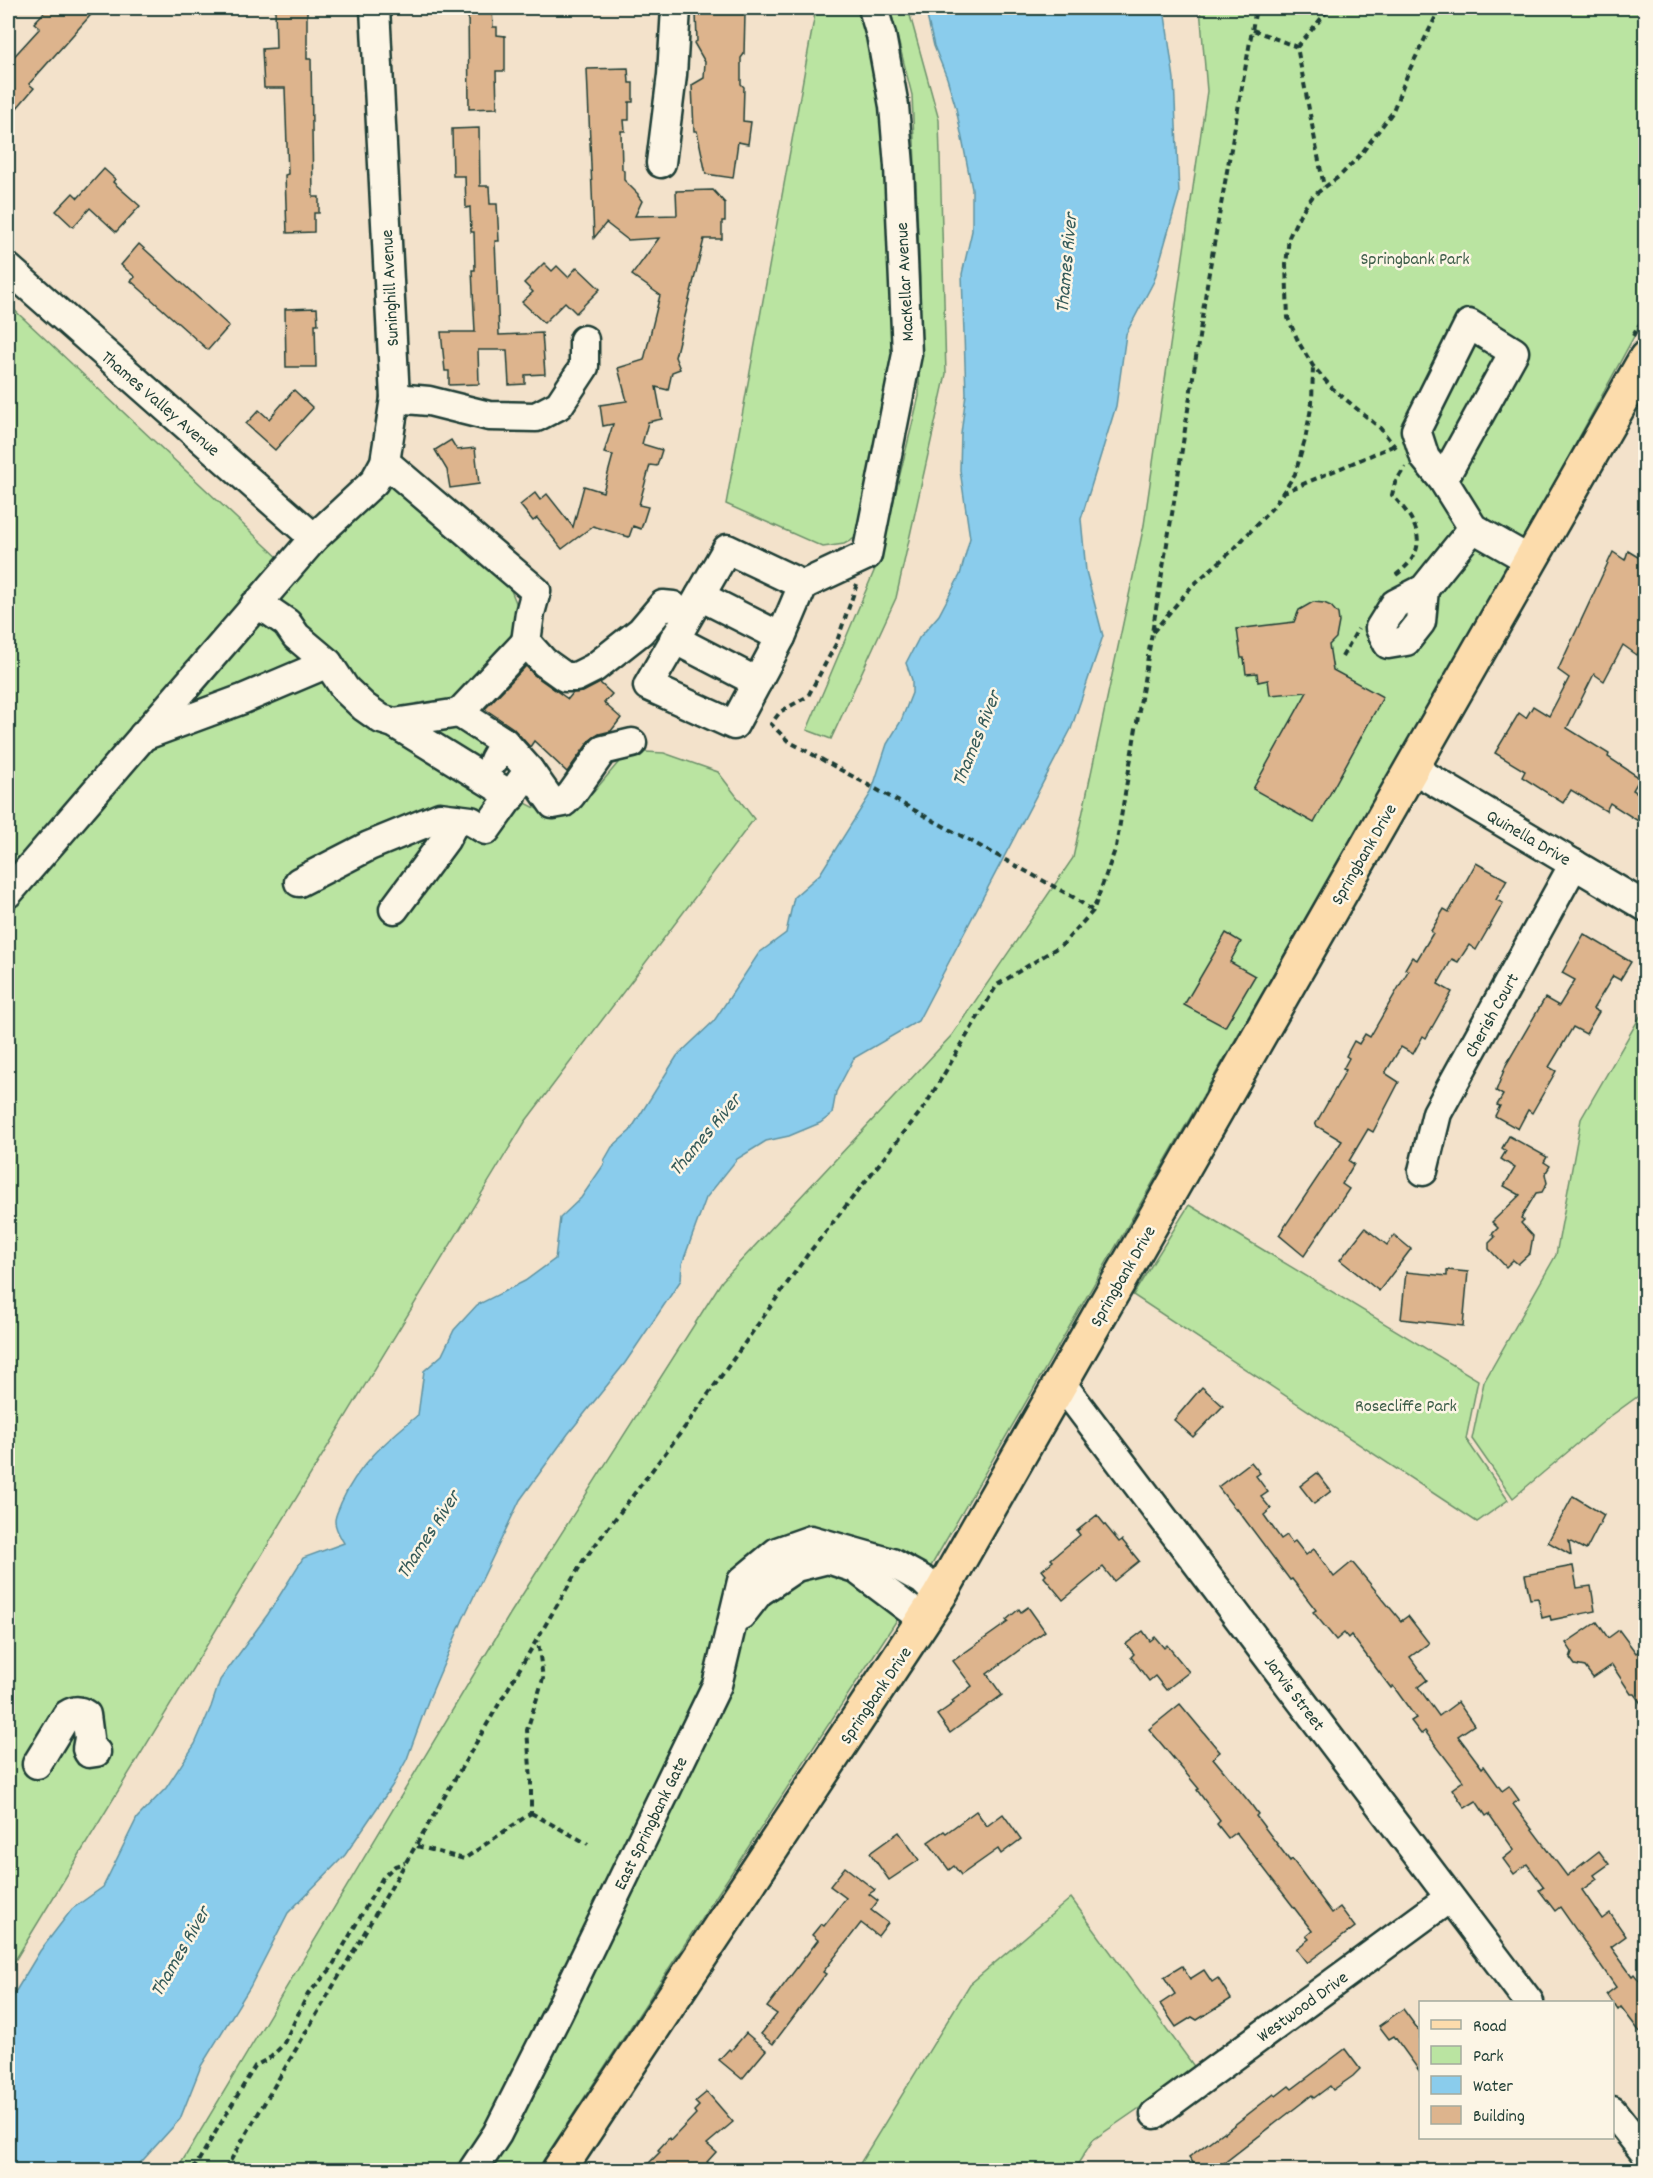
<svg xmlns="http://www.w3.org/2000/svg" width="1653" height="2178" font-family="Dekko,sans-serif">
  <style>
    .green { fill: #bae4a1; stroke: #6c906a; stroke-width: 1.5 }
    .water { fill: #8accec; stroke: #5f93a2; stroke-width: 1.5 }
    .building { fill: #ddb48d; stroke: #1f3d34; stroke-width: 1.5 }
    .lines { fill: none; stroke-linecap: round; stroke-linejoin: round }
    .minor-casing { stroke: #1f3d34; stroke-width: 33 }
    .major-casing { stroke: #1f3d34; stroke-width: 38 }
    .path { stroke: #1f3d34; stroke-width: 4; stroke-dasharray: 6 4.5; stroke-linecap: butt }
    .minor { stroke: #fcf5e5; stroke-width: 28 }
    .major { stroke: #fcdcac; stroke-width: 33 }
    .labels { text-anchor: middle; stroke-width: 5; stroke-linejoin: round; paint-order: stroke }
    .park-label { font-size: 18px; fill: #3e5e4a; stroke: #fcf5e5 }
    .street-label { font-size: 18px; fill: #1f3d34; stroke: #fcf5e5 }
    .water-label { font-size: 20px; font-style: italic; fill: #345a59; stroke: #fcf5e5 }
  </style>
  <rect width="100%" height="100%" fill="#f3e2cb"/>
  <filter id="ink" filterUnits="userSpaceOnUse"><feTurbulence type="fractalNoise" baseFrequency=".0167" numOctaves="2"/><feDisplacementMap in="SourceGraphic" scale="12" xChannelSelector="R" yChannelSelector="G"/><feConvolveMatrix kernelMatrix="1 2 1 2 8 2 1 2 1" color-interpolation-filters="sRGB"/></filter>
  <g filter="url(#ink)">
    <g class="green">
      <path d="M816,8H864L879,72L898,347L859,536L844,544L823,547L726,504Z"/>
      <path d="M890,8H908L939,120L946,374L896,598L831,739L807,730L880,557L919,396L920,277L912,95Z"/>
      <path d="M1200,8H1645V316L1517,552L923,1580L537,2170H177L510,1614L722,1281L952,1035L1073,858L1144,525L1207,91Z"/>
      <path d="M8,304L299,577L388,482L508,583L530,637L465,708L495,733L477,778L543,812L591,795L628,751L664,753L718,772L754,819L525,1122L8,1972Z"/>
      <path d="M1645,1008V1391L1608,1418L1513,1498L1472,1439L1484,1382L1556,1255L1581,1119Z"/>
      <path d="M1189,1205L1478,1380L1466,1439L1508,1500L1477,1522L1133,1295Z"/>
      <path d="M1071,1898L1196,2069L1093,2140L1074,2170H856L970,1984Z"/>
    </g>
    <path class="water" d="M925,8H1164L1174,79L1179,194L1154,281L1126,334L1116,406L1081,519L1086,571L1103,636L1071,729L918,1021L854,1058L836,1092L832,1114L820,1123L789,1136L766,1141L737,1159L706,1198L682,1264L681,1280L625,1363L568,1434L520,1500L463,1619L428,1701L407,1759L392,1786L345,1855L288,1913L250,1987L201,2066L180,2119L134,2170H8V2004L40,1951L72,1909L103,1887L137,1818L166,1788L195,1744L211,1707L220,1680L268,1614L303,1558L344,1543C340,1536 335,1529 335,1521C335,1515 339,1509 341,1503C357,1466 387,1440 418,1415L424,1371L442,1355L454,1330L477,1305L525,1281L555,1259L560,1218L581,1198L605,1163L604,1161L612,1147L630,1131L677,1056L714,1021L759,953L786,933L794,897L820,874L871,793L887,744L901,721L912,693V680L906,663L919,638L939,615L960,575L970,538L960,470L961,434L966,394L962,274L972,231V189L956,108L947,78L934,46Z"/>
    <g class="building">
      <path d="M48,8H97L29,84L34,88L17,108L8,100V63L40,28L34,23Z"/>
      <path d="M275,8H307V59H311L313,197H319V213H314V232L287,233L285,175L288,174L285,88H264L262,49L276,48Z"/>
      <path d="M468,8H492L493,27H497V35L505,36V71H496L497,108L469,109Z"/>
      <path d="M717,8H743V14H745L744,54L741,58V84L744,87L743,121L751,122L748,144L738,142L733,178L706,174L697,131H694L692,85L704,78L705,62L694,43L697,41L696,13H717Z"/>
      <path d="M628,68L629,83H633V102H629V120H624L625,131H621L622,169L624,171V180L638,194V196L642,201L635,216L677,215L676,191L713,190L725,203V221H722V239H704L675,357L680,369L672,372L668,390L656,387L662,419L648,422L642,444L662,450L657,466L650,465L639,505L648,507L641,529L633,526L629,537L593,526L562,549L537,518L533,521L520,505L535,493L540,500L547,494L573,527L584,486L603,492L613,455L604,453L613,424L603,426L600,405L627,401L618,368L644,360L660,295L632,275L659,238L628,240L606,223L594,238L587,69Z"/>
      <path d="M479,128L480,186H489L490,204H497L499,241H495L499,335L542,333L545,374L525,375V384L509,385L507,350H478L479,384L449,385V371H445L441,332H475L472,270H475L474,232H471L470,207L466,208L465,176H453L452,129Z"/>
      <path d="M104,169L115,179L113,182L140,206L116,232L90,208L73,227L56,211L73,193L78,198Z"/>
      <path d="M139,244L229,326L208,350L131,281L135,277L121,265Z"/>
      <path d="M544,263L552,271L557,266L568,277L577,267L600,289L576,313L565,302L544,323L522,302L533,292L524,283Z"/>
      <path d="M317,308L318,324H315L316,367H286L285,309Z"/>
      <path d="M294,390L313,408L275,450L246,424L259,410L269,419Z"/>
      <path d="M451,440L457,450L475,448L479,484L450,488L447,470L435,450Z"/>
      <path d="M1628,551L1646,562V639L1637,655L1623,645L1604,681L1594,674L1567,728L1609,754L1608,757L1640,778L1633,790L1646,798V809L1638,821L1610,803L1606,811L1571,790L1563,803L1522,777L1525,771L1495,753L1519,713L1526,718L1533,706L1549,716L1569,678L1558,670L1613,552L1625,560Z"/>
      <path d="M1313,602L1324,603L1331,606L1338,614L1339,622L1336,638L1329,645L1333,670L1383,697L1314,823L1253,789L1307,692L1270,695L1268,680L1258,682L1257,673L1246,674L1244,658H1241L1237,629L1294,622L1299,610Z"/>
      <path d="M526,666L534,675L568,699L573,693L583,692L600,683L612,694L604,703L621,718L611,731L599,734L590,740L567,772L534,741L530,747L513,728L485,709Z"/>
      <path d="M1476,863L1507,880L1496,900L1503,903L1476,950L1469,945L1458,962L1452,959L1438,984L1452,992L1426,1038L1423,1036L1413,1054L1401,1047L1385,1073L1399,1082L1373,1132L1368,1129L1349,1161L1354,1164L1342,1184L1349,1189L1304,1256L1279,1235L1342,1141L1315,1125L1346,1070L1343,1069L1349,1058L1346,1056L1354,1041L1359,1044L1365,1034L1370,1037L1408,971L1405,969L1412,957L1417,960L1433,933L1431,931L1444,909L1449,912Z"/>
      <path d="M1226,933L1241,942L1230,962L1255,976L1225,1027L1184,1005Z"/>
      <path d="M1584,934L1631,962L1620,980L1613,976L1593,1009L1599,1012L1586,1034L1573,1027L1549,1067L1556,1071L1532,1113L1528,1110L1518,1129L1495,1116L1500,1106L1497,1105L1503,1095L1496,1091L1506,1065L1545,998L1559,1006L1575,980L1562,973Z"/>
      <path d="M1509,1136L1547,1157L1544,1162L1550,1166L1545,1174L1547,1183L1542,1192L1536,1193L1521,1218L1524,1220L1521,1223L1533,1236L1530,1253L1518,1264L1513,1260L1506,1267L1489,1249V1243L1495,1237L1492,1234L1498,1228L1492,1222L1520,1195L1504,1186L1515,1168L1501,1159L1506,1151L1502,1148Z"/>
      <path d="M1365,1228L1387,1245L1394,1235L1411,1249L1379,1291L1340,1260Z"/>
      <path d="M1447,1270L1468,1272L1463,1326L1401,1319L1406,1272L1447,1276Z"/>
      <path d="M1202,1387L1223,1406L1193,1437L1174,1420Z"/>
      <path d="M1251,1462L1260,1473L1256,1476L1268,1492L1261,1497L1271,1509L1264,1515L1281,1539L1287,1535L1292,1543L1295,1541L1306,1555L1314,1549L1334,1577L1352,1562L1401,1621L1408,1616L1429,1643L1410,1657L1427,1680L1418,1687L1439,1716L1458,1702L1474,1725L1458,1736L1482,1768L1484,1766L1502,1791L1509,1786L1519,1800L1513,1804L1567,1876L1599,1851L1609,1864L1594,1875L1597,1879L1582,1890L1602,1919L1610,1913L1626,1936L1611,1947L1632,1976L1634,1974L1646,1989V2040L1621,2007L1618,2010L1607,1994L1616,1987L1560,1907L1555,1911L1539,1890L1544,1887L1527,1864L1514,1874L1503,1859L1514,1850L1489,1814L1486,1816L1476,1801L1465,1808L1452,1789L1463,1781L1425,1731L1421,1734L1411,1721L1416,1718L1393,1686L1391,1688L1351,1635L1348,1638L1344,1633L1336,1640L1313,1612L1316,1610L1292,1579L1290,1580L1237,1509L1236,1510L1218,1487Z"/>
      <path d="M1317,1473L1331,1491L1314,1504L1300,1486Z"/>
      <path d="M1573,1496L1604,1515L1586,1550L1569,1541L1571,1555L1548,1542Z"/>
      <path d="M1097,1515L1119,1542L1122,1540L1139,1561L1114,1581L1103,1567L1063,1600L1044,1577L1046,1575L1042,1570L1053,1561L1051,1559L1080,1535L1077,1531Z"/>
      <path d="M1573,1566L1577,1588L1591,1586L1595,1611L1551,1620L1550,1616L1542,1618L1538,1598L1530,1599L1525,1575Z"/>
      <path d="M1028,1607L1045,1631L987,1674L1002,1695L950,1733L937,1715L954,1703L952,1701L972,1686L953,1661L1008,1622L1006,1620L1019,1609L1021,1612Z"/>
      <path d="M1597,1622L1608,1638L1619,1630L1636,1653L1646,1646V1710L1634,1694H1631L1612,1665L1593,1678L1585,1667L1575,1665L1570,1658L1572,1652L1566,1643Z"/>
      <path d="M1143,1631L1150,1641L1155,1637L1164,1648L1167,1645L1189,1672L1166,1690L1155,1676L1149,1681L1131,1657L1134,1654L1126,1644Z"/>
      <path d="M1180,1704L1220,1752L1213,1758L1250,1803L1258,1814L1256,1816L1290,1861L1292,1859L1332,1913L1340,1907L1355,1927L1307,1963L1296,1949L1309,1939L1306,1936L1312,1931L1236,1832L1228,1838L1217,1824L1220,1821L1197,1790L1199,1789L1149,1729Z"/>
      <path d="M976,1811L987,1826L1003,1814L1021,1839L1001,1854L998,1849L961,1875L954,1866L949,1870L928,1842L944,1831L946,1833Z"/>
      <path d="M899,1832L919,1860L889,1880L870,1853Z"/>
      <path d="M845,1867L875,1890L869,1894L878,1901L871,1910L888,1923L878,1936L861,1923L823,1972L826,1974L773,2044L761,2034L777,2014L767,2007L818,1940L812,1935L821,1924L824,1926L846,1898L830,1886Z"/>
      <path d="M1182,1966L1190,1979L1204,1970L1212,1982L1218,1978L1231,1999L1197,2020L1192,2017L1176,2027L1160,2004L1175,1994L1164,1977Z"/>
      <path d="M1403,2009L1420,2032V2072L1394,2036L1389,2039L1379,2026Z"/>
      <path d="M746,2033L766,2050L742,2079L719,2060L729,2049L731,2051Z"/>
      <path d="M1345,2049L1360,2069L1353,2076L1333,2090L1330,2086L1314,2098L1312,2095L1215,2170H1198L1189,2157L1223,2132L1224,2133L1274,2094L1276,2096L1289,2086L1292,2089Z"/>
      <path d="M707,2092L733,2122L707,2144L716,2152L707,2162L716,2170H642L660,2152L658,2150L669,2138L671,2140L696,2114L694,2111L699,2106L695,2102Z"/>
    </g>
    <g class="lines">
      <defs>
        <g id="minor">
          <path d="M661,163L672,75L676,8"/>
          <path d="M8,268L314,538"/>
          <path d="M395,398L429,401L489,416L536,417L559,405L584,367V340"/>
          <path d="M385,462L536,591L530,613L526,642L544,662L565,677H576L594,668L641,631L663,605L673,606"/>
          <path d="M1443,480L1425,458L1416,430L1469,324L1514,352L1443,480L1473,528L1531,561"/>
          <path d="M803,585L781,637L734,725L648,686L727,549L803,585L867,555L907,354L899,166L894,106L881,35L873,8"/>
          <path d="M1424,589L1421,622L1406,641L1388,644L1380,628L1395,604L1424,589L1473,528"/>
          <path d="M700,596L781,637"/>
          <path d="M255,605L271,612L287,623L296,636L328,663L345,689L364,707L381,719L394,723L512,796"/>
          <path d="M674,639L757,682"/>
          <path d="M459,713L504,742L494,760"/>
          <path d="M394,723L459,713L526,642"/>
          <path d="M143,736L243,699L328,663"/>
          <path d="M1412,768L1646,907"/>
          <path d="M529,770L553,804L564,802L571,795L603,750L632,743"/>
          <path d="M299,882L369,846L440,817L471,821L486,830L529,770L504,742"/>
          <path d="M8,893L314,538L374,482L385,462L395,398L375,8"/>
          <path d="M394,909L445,840L456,819"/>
          <path d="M1423,1171L1437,1113L1574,864"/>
          <path d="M1061,1383L1529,2002"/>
          <path d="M741,1615L759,1592L796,1567L828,1559L855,1568L924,1620"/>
          <path d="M37,1764L67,1715C75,1710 79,1710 86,1715L89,1738L87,1749L89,1753L96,1752"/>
          <path d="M1612,2111L1646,2154"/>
          <path d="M1155,2114L1449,1898"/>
          <path d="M473,2170L497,2134L558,2013L717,1685L742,1581L777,1552L811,1540L892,1563L923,1580L939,1596"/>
        </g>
        <path id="major" d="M559,2170L939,1596L1646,358"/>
      </defs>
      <use href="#minor" class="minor-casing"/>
      <use href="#major" class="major-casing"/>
      <g class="path">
        <path d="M1253,30L1297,47L1324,187"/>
        <path d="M1297,47L1325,14V8"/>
        <path d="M1633,336L1646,313"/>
        <path d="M1396,448L1380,428L1332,388L1313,366L1299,343L1288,318L1286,265L1289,237L1300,214L1313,196L1341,175L1361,154L1392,113L1408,73L1440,8"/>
        <path d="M1282,493L1395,445"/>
        <path d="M1396,575C1432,548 1418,522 1392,495L1395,483L1405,467"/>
        <path d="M857,584L836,644L808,696L780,712L771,724L788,741L1073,897L1093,911"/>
        <path d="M1153,632L1192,586L1233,550L1274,506L1295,474L1305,440L1312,403L1313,367"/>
        <path d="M1342,657L1358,629"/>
        <path d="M531,1813L588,1844"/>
        <path d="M417,1846L464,1859L531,1813V1780L527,1730L543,1679L538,1641"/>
        <path d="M193,2170L255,2066L271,2057L283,2045L308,1994L330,1970L383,1877L395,1866L405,1863"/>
        <path d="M225,2170L583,1561L685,1427L808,1254L925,1106L997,985L1063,944L1093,911L1116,847L1174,502L1208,278L1256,8"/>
      </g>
      <use href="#minor" class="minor"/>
      <use href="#major" class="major"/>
    </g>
  </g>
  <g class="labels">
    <g class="park-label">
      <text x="1415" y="264">Springbank Park</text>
      <text x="1406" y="1411">Rosecliffe Park</text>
    </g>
    <g class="street-label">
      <text transform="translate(904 282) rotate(-93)" y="6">MacKellar Avenue</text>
      <text transform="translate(389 288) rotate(-93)" y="6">Suninghill Avenue</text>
      <text transform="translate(161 403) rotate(41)" y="6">Thames Valley Avenue</text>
      <text transform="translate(1529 837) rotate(30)" y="6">Quinella Drive</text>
      <text transform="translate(1363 854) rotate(-60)" y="6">Springbank Drive</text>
      <text transform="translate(1491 1015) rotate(-61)" y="6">Cherish Court</text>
      <text transform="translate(1122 1276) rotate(-60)" y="6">Springbank Drive</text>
      <text transform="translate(1295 1693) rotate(53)" y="6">Jarvis Street</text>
      <text transform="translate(875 1695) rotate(-56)" y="6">Springbank Drive</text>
      <text transform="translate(650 1823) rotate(-64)" y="6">East Springbank Gate</text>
      <text transform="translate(1302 2006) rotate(-36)" y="6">Westwood Drive</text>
    </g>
    <g class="water-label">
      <text transform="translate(1065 263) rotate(-85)" y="7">Thames River</text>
      <text transform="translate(975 738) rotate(-68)" y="7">Thames River</text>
      <text transform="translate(704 1134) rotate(-50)" y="7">Thames River</text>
      <text transform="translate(427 1534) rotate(-57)" y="7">Thames River</text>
      <text transform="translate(179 1951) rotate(-60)" y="7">Thames River</text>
    </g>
  </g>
  <rect width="1653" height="2178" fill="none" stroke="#fcf5e5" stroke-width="30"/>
  <rect x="15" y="15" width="1623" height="2148" fill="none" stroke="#1f3d34" stroke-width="2" filter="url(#ink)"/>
  <rect x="1419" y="2001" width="195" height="138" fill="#fcf5e5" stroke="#a4ab9e" stroke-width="1.5"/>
  <rect x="1431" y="2020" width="30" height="9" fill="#fcdcac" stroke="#a4ab9e" stroke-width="1.5"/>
  <text x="1473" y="2031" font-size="18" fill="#1f3d34">Road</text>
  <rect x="1431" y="2046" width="30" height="18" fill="#bae4a1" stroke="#a4ab9e" stroke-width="1.5"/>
  <text x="1473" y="2061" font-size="18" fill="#1f3d34">Park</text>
  <rect x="1431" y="2076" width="30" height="18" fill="#8accec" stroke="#a4ab9e" stroke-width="1.5"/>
  <text x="1473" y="2091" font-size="18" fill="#1f3d34">Water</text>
  <rect x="1431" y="2106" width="30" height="18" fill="#ddb48d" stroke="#a4ab9e" stroke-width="1.5"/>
  <text x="1473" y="2121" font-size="18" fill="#1f3d34">Building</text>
</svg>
